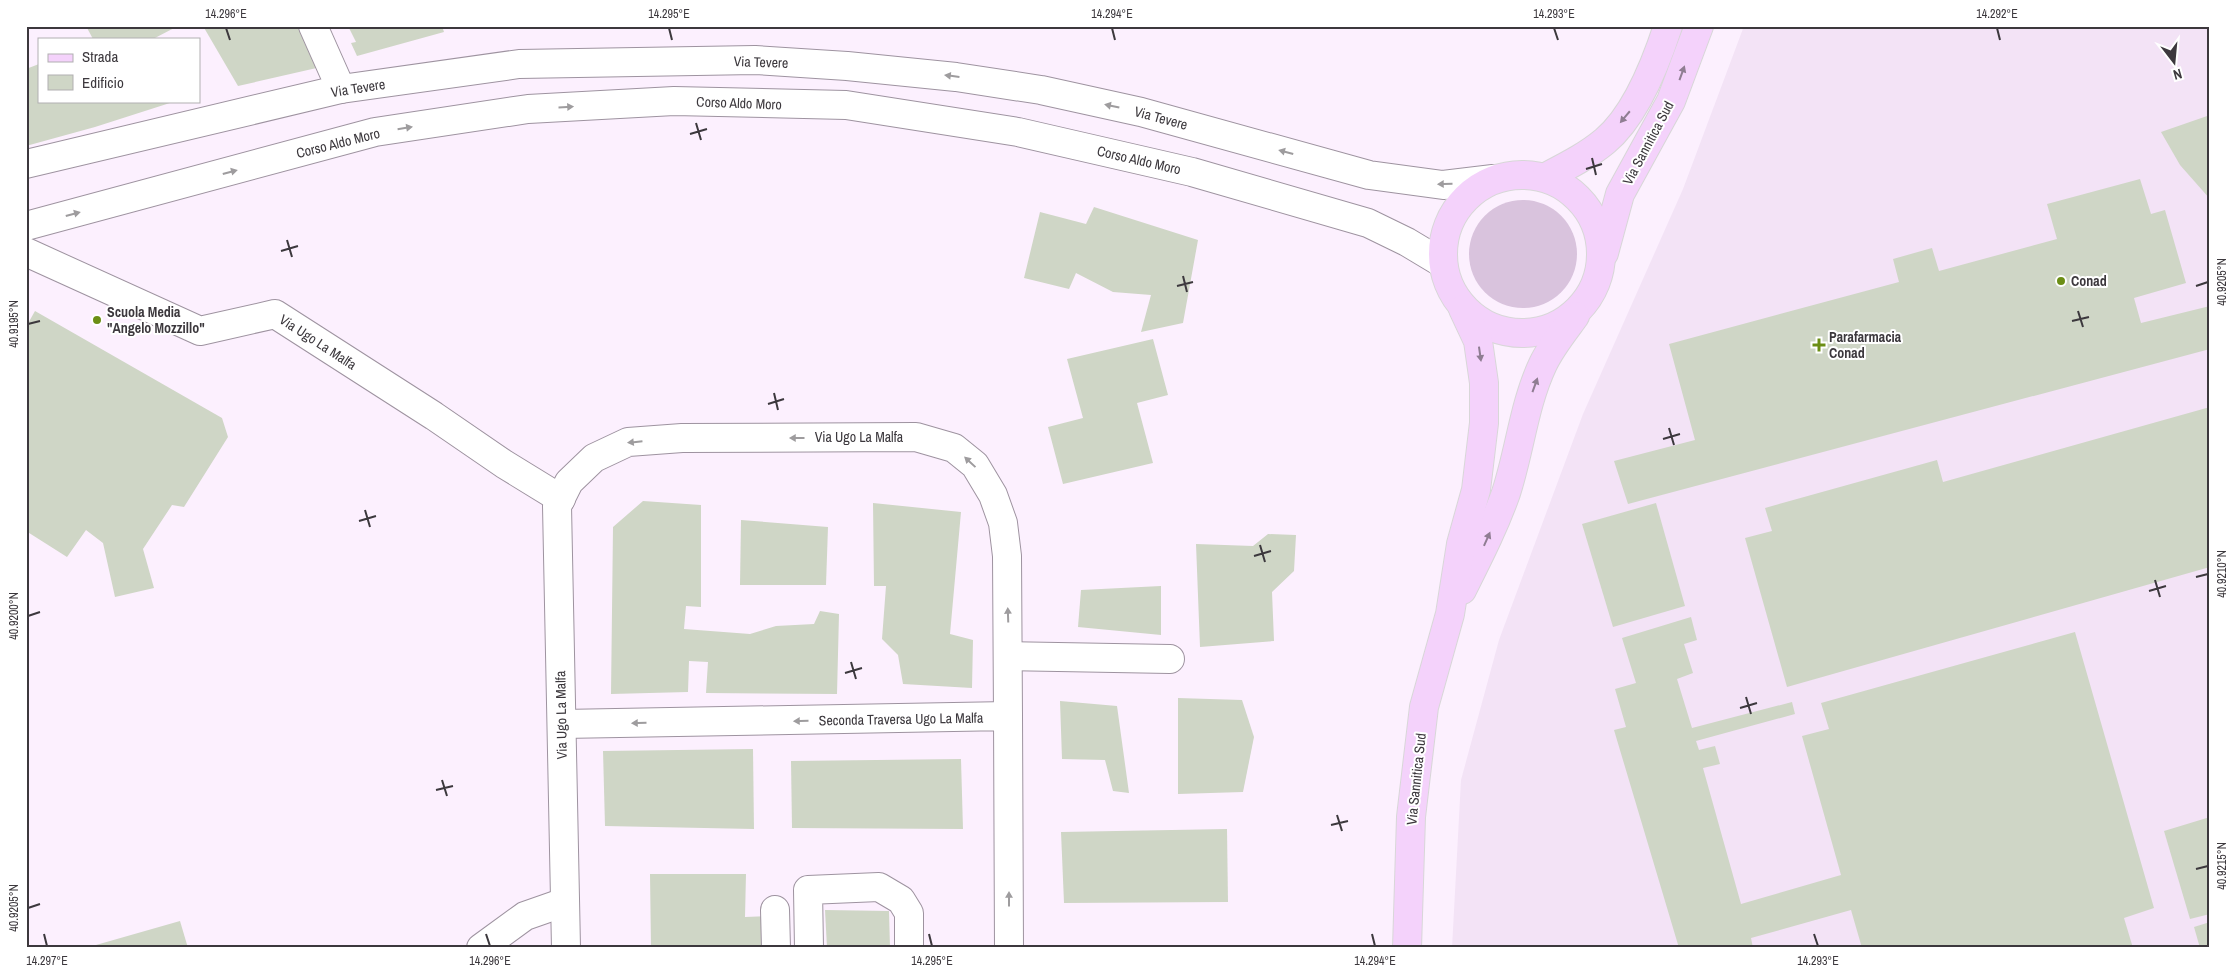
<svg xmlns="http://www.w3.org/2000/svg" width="2236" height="974" font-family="'Archivo Narrow',sans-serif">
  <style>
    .built { fill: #f3e3f6 }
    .green { fill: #d9c3dd }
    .building { fill: #cfd6c6 }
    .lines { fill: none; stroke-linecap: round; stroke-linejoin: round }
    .minor-casing { stroke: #9e93a0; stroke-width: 30 }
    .major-casing { stroke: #d8d7d8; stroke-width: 30 }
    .minor { stroke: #fff; stroke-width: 28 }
    .major { stroke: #f4d2fb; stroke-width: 28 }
    .oneway { fill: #8f7d92 }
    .oneway2 { fill: #9e9c9e }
    .ticks { fill: none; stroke: #3c383d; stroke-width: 2 }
    .poi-dot { fill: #6b8e15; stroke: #fff; stroke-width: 2 }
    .labels { text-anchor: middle; stroke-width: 4; stroke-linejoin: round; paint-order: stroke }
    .street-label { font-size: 14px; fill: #3c383d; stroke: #fff }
    .poi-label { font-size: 14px; font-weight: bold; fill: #3c383d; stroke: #fff; text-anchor: start }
    .neatline { fill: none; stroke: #3c383d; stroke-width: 2 }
    .ticks-label { font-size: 12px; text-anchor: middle; fill: #3c383d }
  </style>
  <rect width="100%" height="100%" fill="#fcf0fe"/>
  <path class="built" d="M1744,26H2210V948H1452L1461,780L1499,640L1583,414L1683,189Z"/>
  <circle class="green" cx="1523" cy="254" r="54"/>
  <g class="building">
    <path d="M86,26H178L153,39H93Z"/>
    <path d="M203,26H299L321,67L238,86Z"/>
    <path d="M348,26H442L444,32L357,56L351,43L356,42Z"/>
    <path d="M39,64V101L173,102L95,127L26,146V69Z"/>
    <path d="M2210,115V199L2180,165L2161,132Z"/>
    <path d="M2140,179L2151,214L2165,210L2186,283L2134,298L2141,323L2210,306V349L1628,504L1614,461L1695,440L1669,344L1899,282L1893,259L1932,248L1939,271L2057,239L2047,204Z"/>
    <path d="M1094,207L1198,240L1183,323L1141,332L1151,295L1113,292L1076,273L1069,289L1024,278L1040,212L1086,224Z"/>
    <path d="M35,311L222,418L228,437L184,507L172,505L143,549L154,588L115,597L103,543L86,530L67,557L26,531V327Z"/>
    <path d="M1153,339L1168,395L1137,403L1153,463L1063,484L1048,427L1083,418L1067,359Z"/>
    <path d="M2210,407V567L1787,687L1745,538L1772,531L1765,508L1937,460L1943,482Z"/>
    <path d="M643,501L701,505V607L686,606L684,629L750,634L776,626L814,624L820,611L839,614L837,694L706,693L708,662L689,661L688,692L611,694L613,527Z"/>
    <path d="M873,503L961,512L950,634L973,640L972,688L903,684L898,655L882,639L886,586H874Z"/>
    <path d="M1656,503L1685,606L1613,627L1582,524Z"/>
    <path d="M741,520L828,527L826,585H740Z"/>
    <path d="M1268,534L1296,535L1294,571L1272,592L1274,641L1200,647L1196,544L1253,546Z"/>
    <path d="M1161,586V635L1078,627L1081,590Z"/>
    <path d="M1691,617L1697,640L1684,644L1693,673L1677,679L1692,728L1792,702L1795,714L1696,741L1699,750L1715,746L1720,764L1703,768L1741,904L1841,875L1802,736L1829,729L1821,703L2075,632L2154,908L2124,918L2133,948H1862L1851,910L1751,938L1753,948H1679L1614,730L1626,727L1615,689L1636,683L1622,638Z"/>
    <path d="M1178,698L1242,700L1254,737L1243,792L1178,794Z"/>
    <path d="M1060,701L1117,706L1129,793L1113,791L1105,760L1062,759Z"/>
    <path d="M753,749L754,829L605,826L603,751Z"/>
    <path d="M961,759L963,829L792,828L791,761Z"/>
    <path d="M2210,817V914L2190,919L2164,831Z"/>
    <path d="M1227,829L1228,902L1064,903L1061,832Z"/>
    <path d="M650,874H746L745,917L770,916L772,948H651Z"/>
    <path d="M825,910L889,911L890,948H827Z"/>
    <path d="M180,921L188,948H89V947Z"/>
    <path d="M2210,922V948H2200L2194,927Z"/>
  </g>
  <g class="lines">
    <defs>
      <g id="minor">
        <path d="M313,26L341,89"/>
        <path d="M26,164L341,89L519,64L755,60L847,66L956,77L1041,90L1141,112L1369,175L1443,185L1493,179"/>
        <path d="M26,226L375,132L528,109L674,101L846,105L1018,132L1192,172L1368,223L1407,242L1442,263"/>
        <path d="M26,252L200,331L275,314L434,416L504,464L561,499"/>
        <path d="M1009,656L1170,659"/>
        <path d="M562,724L1008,716L1009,948"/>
        <path d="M775,910L776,948"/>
        <path d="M481,948L525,916L565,902"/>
        <path d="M566,948L557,506L569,482L594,458L628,442L682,438L916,437L954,448L975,465L993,495L1003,523L1007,556L1008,716"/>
        <path d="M809,948L808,890L879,887L901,900L909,913V948"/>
      </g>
      <g id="major">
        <circle cx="1522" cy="254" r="79"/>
        <path d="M1546,177C1567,166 1587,156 1605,141C1636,115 1656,63 1668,26"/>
        <path d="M1604,253L1620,194L1671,101L1699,26"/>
        <path d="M1462,590C1478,558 1494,527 1506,493C1520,450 1524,404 1543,364C1551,347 1564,331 1575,316"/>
        <path d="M1407,948L1411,817L1424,707L1450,614L1461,544L1476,490L1484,423V383L1478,341L1463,309"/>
      </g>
    </defs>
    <use href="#minor" class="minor-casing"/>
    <use href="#major" class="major-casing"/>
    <use href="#minor" class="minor"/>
    <use href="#major" class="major"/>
  </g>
  <defs><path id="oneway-solid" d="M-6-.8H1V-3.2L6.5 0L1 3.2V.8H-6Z" transform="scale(1.25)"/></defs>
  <g class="oneway">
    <use href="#oneway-solid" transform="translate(1682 73) rotate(-70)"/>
    <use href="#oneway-solid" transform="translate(1625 117) rotate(130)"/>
    <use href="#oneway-solid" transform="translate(1480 354) rotate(82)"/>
    <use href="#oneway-solid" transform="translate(1535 385) rotate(-70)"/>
    <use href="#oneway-solid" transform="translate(1487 539) rotate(-66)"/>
  </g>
  <g class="oneway2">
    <use href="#oneway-solid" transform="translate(952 76) rotate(-173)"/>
    <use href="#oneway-solid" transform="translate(1112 106) rotate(-168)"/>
    <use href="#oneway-solid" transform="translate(566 107) rotate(-3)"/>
    <use href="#oneway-solid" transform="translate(405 128) rotate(-9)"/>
    <use href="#oneway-solid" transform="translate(1286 152) rotate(-165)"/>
    <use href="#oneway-solid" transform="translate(230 172) rotate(-15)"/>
    <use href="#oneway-solid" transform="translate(1445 184) rotate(179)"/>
    <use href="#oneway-solid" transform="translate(73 214) rotate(-15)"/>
    <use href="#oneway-solid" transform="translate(797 438) rotate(180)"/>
    <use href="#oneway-solid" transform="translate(635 442) rotate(174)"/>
    <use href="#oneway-solid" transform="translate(970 462) rotate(-137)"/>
    <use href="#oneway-solid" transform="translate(1008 615) rotate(-92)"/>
    <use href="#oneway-solid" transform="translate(801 721) rotate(179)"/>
    <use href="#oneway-solid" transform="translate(639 723) rotate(179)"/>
    <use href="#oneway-solid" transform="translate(1009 899) rotate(-90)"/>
  </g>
  <path class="ticks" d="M226,28L230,40M669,28L672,40M1112,28L1115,40M1554,28L1558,40M1997,28L2000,40M696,123L701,140M690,134L707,129M1592,158L1596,175M1586,169L1602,164M287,240L292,257M281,251L298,246M1183,276L1187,292M1177,286L1193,282M2196,286L2208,282M2078,311L2083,327M2072,321L2089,317M28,324L40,321M774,393L778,410M768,404L784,399M1669,428L1674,445M1663,439L1680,434M365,510L370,527M359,521L376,516M1260,545L1265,562M1254,556L1271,551M2196,577L2208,574M2155,580L2160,597M2149,591L2166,586M28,616L40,612M851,662L856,679M845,673L862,668M1746,697L1751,714M1740,708L1757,703M442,780L447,796M436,790L453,786M1337,815L1342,831M1331,825L1348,821M2196,869L2208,866M28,908L40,904M44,934L47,946M486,934L490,946M929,934L932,946M1372,934L1375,946M1814,934L1818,946"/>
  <g class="poi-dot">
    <circle cx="2061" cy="281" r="5"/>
    <circle cx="97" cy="320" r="5"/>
    <path d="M1816.5 337.5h5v5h5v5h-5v5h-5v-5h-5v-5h5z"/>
  </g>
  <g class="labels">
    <g class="street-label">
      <text transform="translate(761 62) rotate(2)" y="5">Via Tevere</text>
      <text transform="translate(358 88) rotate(-9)" y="5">Via Tevere</text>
      <text transform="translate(739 103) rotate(2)" y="5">Corso Aldo Moro</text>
      <text transform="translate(1161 118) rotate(15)" y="5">Via Tevere</text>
      <text transform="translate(338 143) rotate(-14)" y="5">Corso Aldo Moro</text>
      <text transform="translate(1648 143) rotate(-62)" y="5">Via Sannitica Sud</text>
      <text transform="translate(1139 160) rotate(13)" y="5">Corso Aldo Moro</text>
      <text transform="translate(318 342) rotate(33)" y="5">Via Ugo La Malfa</text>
      <text x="859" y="442">Via Ugo La Malfa</text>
      <text transform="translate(561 715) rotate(-91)" y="5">Via Ugo La Malfa</text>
      <text transform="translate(901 719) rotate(-1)" y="5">Seconda Traversa Ugo La Malfa</text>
      <text transform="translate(1416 779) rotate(-84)" y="5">Via Sannitica Sud</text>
    </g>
    <g class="poi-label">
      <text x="2071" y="286">Conad</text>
      <text x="107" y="317">Scuola Media<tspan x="107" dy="16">"Angelo Mozzillo"</tspan></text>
      <text x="1829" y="342">Parafarmacia<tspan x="1829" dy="16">Conad</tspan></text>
    </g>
  </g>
  <rect width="2236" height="974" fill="none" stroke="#ffffff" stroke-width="55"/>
  <rect x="38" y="38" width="162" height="65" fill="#ffffff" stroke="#b1afb1"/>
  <rect x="48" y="54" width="25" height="8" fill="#f4d2fb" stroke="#b1afb1"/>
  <text x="82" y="62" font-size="15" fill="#3c383d">Strada</text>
  <rect x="48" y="75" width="25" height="15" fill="#cfd6c6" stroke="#b1afb1"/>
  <text x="82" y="88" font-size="15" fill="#3c383d">Edificio</text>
  <g transform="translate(2174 62) rotate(164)" stroke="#ffffff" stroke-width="4" paint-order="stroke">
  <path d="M0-4L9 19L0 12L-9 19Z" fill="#3c383d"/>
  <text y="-8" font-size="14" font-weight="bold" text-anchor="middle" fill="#3c383d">N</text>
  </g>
  <rect x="28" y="28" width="2180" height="918" class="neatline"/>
  <g class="ticks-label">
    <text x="226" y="18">14.296°E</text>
    <text x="669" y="18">14.295°E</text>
    <text x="1112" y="18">14.294°E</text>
    <text x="1554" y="18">14.293°E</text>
    <text x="1997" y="18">14.292°E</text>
    <text transform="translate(2222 282) rotate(-90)" y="4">40.9205°N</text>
    <text transform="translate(14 324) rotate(-90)" y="4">40.9195°N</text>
    <text transform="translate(2222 574) rotate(-90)" y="4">40.9210°N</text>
    <text transform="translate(14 616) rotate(-90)" y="4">40.9200°N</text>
    <text transform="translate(2222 866) rotate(-90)" y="4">40.9215°N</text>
    <text transform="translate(14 908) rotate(-90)" y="4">40.9205°N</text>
    <text x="47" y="965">14.297°E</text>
    <text x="490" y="965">14.296°E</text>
    <text x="932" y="965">14.295°E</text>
    <text x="1375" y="965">14.294°E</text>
    <text x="1818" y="965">14.293°E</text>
  </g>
</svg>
